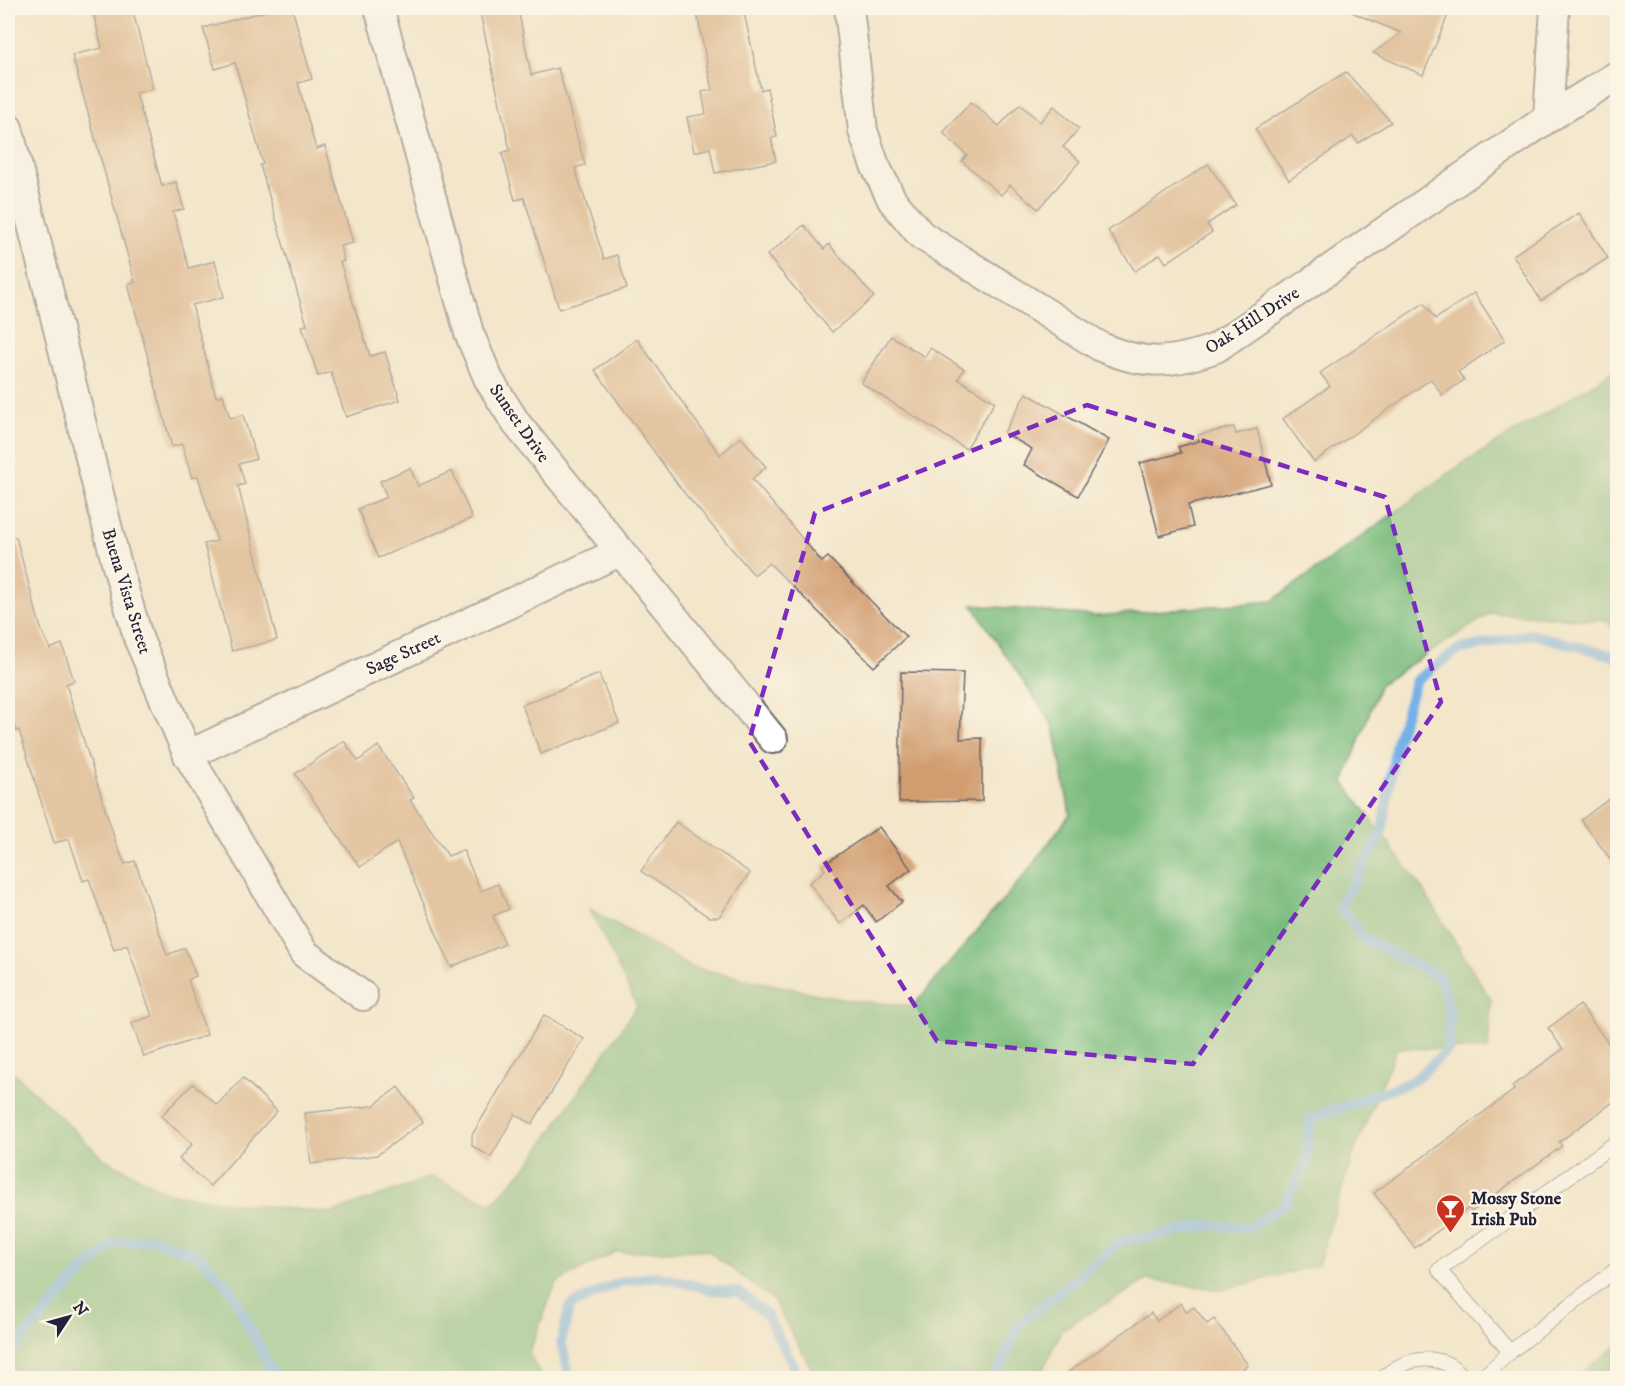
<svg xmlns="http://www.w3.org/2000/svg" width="1625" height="1386" font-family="'IM FELL DW Pica',serif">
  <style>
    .forest { fill: #7abc7e; stroke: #4e6f5c; stroke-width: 1.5 }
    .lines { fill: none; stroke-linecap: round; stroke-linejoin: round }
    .stream { stroke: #73b1e6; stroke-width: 10 }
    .building { fill: #d19d70 }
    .lane-casing { stroke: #6b676d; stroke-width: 16 }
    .street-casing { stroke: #6b676d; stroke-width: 32 }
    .lane { stroke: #fff; stroke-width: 14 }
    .street { stroke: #fff; stroke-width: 28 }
    .marked { fill: none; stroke: #7b2cbf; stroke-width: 4.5; stroke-dasharray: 12 8; stroke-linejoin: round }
    .labels { text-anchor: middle; stroke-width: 5; stroke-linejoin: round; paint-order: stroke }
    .street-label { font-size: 18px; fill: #22223b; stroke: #fcf5e5 }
    .poi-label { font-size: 18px; font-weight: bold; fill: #22223b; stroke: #fcf5e5; text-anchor: start }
  </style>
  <rect width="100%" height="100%" fill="#fcf5e5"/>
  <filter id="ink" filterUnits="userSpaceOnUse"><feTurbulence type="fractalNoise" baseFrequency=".0167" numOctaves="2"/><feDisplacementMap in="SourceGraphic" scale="12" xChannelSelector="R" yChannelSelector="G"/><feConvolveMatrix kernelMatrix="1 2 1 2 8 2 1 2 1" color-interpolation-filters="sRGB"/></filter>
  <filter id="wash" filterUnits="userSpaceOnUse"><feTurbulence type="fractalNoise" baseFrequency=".008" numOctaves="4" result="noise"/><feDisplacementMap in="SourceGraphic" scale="24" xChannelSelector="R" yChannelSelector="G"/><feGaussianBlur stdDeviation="1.35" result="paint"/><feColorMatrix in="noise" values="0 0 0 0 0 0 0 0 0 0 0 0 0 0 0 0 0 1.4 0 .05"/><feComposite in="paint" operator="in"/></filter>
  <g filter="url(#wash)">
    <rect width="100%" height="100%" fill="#f3e6ca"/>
    <g class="forest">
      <path d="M1617,369V633L1607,621L1491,613L1380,684L1344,782L1425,893L1491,1000L1488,1050L1397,1048L1353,1154L1318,1265L1223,1290L1147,1280L1062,1329L1039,1378H817L773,1300L707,1250L615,1252L556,1283L529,1353L542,1378H8V1057L12,1071L103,1158L168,1193L232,1203L332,1213L431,1177L492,1204L532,1160L637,1006L590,909L691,967L846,1000L913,1006L1027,872L1070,814L1054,727L972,605L1096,616L1272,601L1459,466Z"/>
      <path d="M1617,1346V1378H1575Z"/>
    </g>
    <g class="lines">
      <g class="stream">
        <path d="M8,1355L87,1267L117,1242L153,1239L199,1255L231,1290L275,1378"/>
        <path d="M570,1378L561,1342L570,1306L620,1282L657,1276L712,1290L739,1292L766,1314L791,1361L797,1378"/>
        <path d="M995,1378L1019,1325L1120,1242L1209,1225L1247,1228L1284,1205L1306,1163L1310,1119L1413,1081L1448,1050L1450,1013L1440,978L1364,939L1340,906L1382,832L1396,743L1416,680L1458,650L1531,634L1618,657"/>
      </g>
    </g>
    <g id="blocks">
      <g class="building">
        <path d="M92,8H132L153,89L136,93L162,186L176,182L184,209L173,212L189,268L215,261L224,297L192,305L216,397L223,395L230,418L243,415L256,459L239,464L245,484L238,486L277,640L232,651L204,544L217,541L198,476L192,478L182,444L172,447L128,284L135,282L72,55L102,48Z"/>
        <path d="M277,8H292L312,79L298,83L316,149L325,146L353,243L340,246L344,261L340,262L370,356L385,352L400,400L346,417L331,372L318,376L302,326L307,325L260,165L263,164L235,63L215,69L203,28Z"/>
        <path d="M479,8H518L531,75L558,68L585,165L575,168L604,259L617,255L627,288L559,309L524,198L515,200L502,153L510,150Z"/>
        <path d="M696,8H743L761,90L767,88L777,137L771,138L776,161L715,173L710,148L694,152L687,117L706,114L702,92L712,90Z"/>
        <path d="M1342,8H1451L1423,75L1373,53L1401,33Z"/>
        <path d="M1346,72L1391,122L1358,143L1353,136L1289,180L1255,129Z"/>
        <path d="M971,102L999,126L1020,104L1040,122L1054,106L1079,129L1063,147L1080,161L1038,209L1010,185L1001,195L962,161L967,155L943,133Z"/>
        <path d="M1208,164L1236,205L1207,224L1212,232L1166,263L1160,254L1135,271L1108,231Z"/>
        <path d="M1579,213L1608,258L1541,301L1513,255Z"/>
        <path d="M804,225L824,249L829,244L874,297L832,332L767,255Z"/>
        <path d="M1474,293L1505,340L1458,372L1464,380L1442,395L1431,379L1314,462L1283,419L1330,386L1320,373L1424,303L1435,319Z"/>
        <path d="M891,336L925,357L930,348L964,369L958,379L995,402L966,449L861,383Z"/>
        <path d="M637,339L720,455L741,437L766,467L752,479L822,562L828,557L906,637L874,667L769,563L754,575L681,489L595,370Z"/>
        <path d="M1026,393L1109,440L1078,496L1024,465L1032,449L1004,433Z"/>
        <path d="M1234,427L1236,434L1257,429L1271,484L1188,505L1193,527L1159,536L1140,463L1181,453L1178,447L1199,441L1198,435Z"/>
        <path d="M410,468L418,486L452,471L472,518L378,558L358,509L387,497L380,481Z"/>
        <path d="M16,537L40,626L50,649L62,644L74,681L66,684L116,843L125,864L135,861L167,955L185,948L196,976L188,980L207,1035L144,1057L132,1023L152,1016L127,945L114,950L89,879L83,881L69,839L54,843L19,730L16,731L8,706V538Z"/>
        <path d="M901,672L963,673L960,739L982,738V801L899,802Z"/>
        <path d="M599,674L619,723L541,754L522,705Z"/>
        <path d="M344,741L358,761L378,746L414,798L410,800L448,856L463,850L481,891L498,884L509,909L493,916L505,944L451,967L397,842L360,867L295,774Z"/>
        <path d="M1617,793V868L1581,820Z"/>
        <path d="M676,822L750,873L719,917H709L641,871Z"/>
        <path d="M879,827L911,869L889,886L902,902L876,922L864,905L840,924L809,883L825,870L822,866Z"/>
        <path d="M1580,1005L1617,1055V1099L1559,1142L1562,1146L1471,1212L1469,1208L1415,1248L1374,1193L1514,1090L1512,1086L1563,1049L1548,1028Z"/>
        <path d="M544,1015L584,1039L532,1124L515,1114L491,1157L472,1146V1135Z"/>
        <path d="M243,1078L277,1111L210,1186L179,1159L192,1144L161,1116L193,1084L217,1105Z"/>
        <path d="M398,1087L423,1122L377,1155L311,1164L305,1113L373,1106Z"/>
        <path d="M1181,1303L1187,1312L1194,1307L1207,1324L1214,1319L1248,1365L1230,1378H1060L1151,1313L1157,1321Z"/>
      </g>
    </g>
  </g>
  <g filter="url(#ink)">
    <use href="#blocks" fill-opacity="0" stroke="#6b676d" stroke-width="1.5"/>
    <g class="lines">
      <defs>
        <g id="lane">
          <path d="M1510,1352L1439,1270L1618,1141"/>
          <path d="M1383,1378C1405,1356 1443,1351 1464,1378"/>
          <path d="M1482,1378L1510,1352L1618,1268"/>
        </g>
        <g id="street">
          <path d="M379,8L469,333L489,380L516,423L773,739"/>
          <path d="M849,8L863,131L874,163L892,200L921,235L1101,347C1145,366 1172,364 1216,348L1548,118L1618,75"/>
          <path d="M1548,118L1555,8"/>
          <path d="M8,128L117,566L139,640L188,755L304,953L363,996"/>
          <path d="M188,755L619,552"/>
        </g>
      </defs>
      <use href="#lane" class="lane-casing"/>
      <use href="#street" class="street-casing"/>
      <use href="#lane" class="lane"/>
      <use href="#street" class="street"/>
    </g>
  </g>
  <path d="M0 0H1625V1386H0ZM1087,405L1385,497L1441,702L1193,1064L937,1041L749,741L815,513Z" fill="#f3e6ca" fill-opacity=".55" fill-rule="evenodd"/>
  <path class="marked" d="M1087,405L1385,497L1441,702L1193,1064L937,1041L749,741L815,513Z"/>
  <defs>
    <symbol id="bar-pin" viewBox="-11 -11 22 30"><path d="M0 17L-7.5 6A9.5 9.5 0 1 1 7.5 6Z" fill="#c8321e" stroke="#fcf5e5"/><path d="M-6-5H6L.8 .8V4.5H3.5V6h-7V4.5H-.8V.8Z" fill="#fff"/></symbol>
  </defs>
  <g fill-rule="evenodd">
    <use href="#bar-pin" x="1434" y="1192" width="33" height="45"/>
  </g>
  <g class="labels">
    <g class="street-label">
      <text transform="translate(1252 320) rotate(-33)" y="6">Oak Hill Drive</text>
      <text transform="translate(520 423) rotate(55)" y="6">Sunset Drive</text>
      <text transform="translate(127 591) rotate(73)" y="6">Buena Vista Street</text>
      <text transform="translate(403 653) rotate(-25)" y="6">Sage Street</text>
    </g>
    <g class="poi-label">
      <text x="1471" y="1204">Mossy Stone<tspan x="1471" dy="21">Irish Pub</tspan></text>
    </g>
  </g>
  <rect width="1625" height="1386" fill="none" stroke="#fcf5e5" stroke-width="30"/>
  <g transform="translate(69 1317) rotate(54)" stroke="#fcf5e5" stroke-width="4.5" paint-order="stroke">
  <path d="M0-4.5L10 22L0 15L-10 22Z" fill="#22223b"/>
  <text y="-9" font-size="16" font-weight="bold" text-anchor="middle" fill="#22223b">N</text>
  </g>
</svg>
